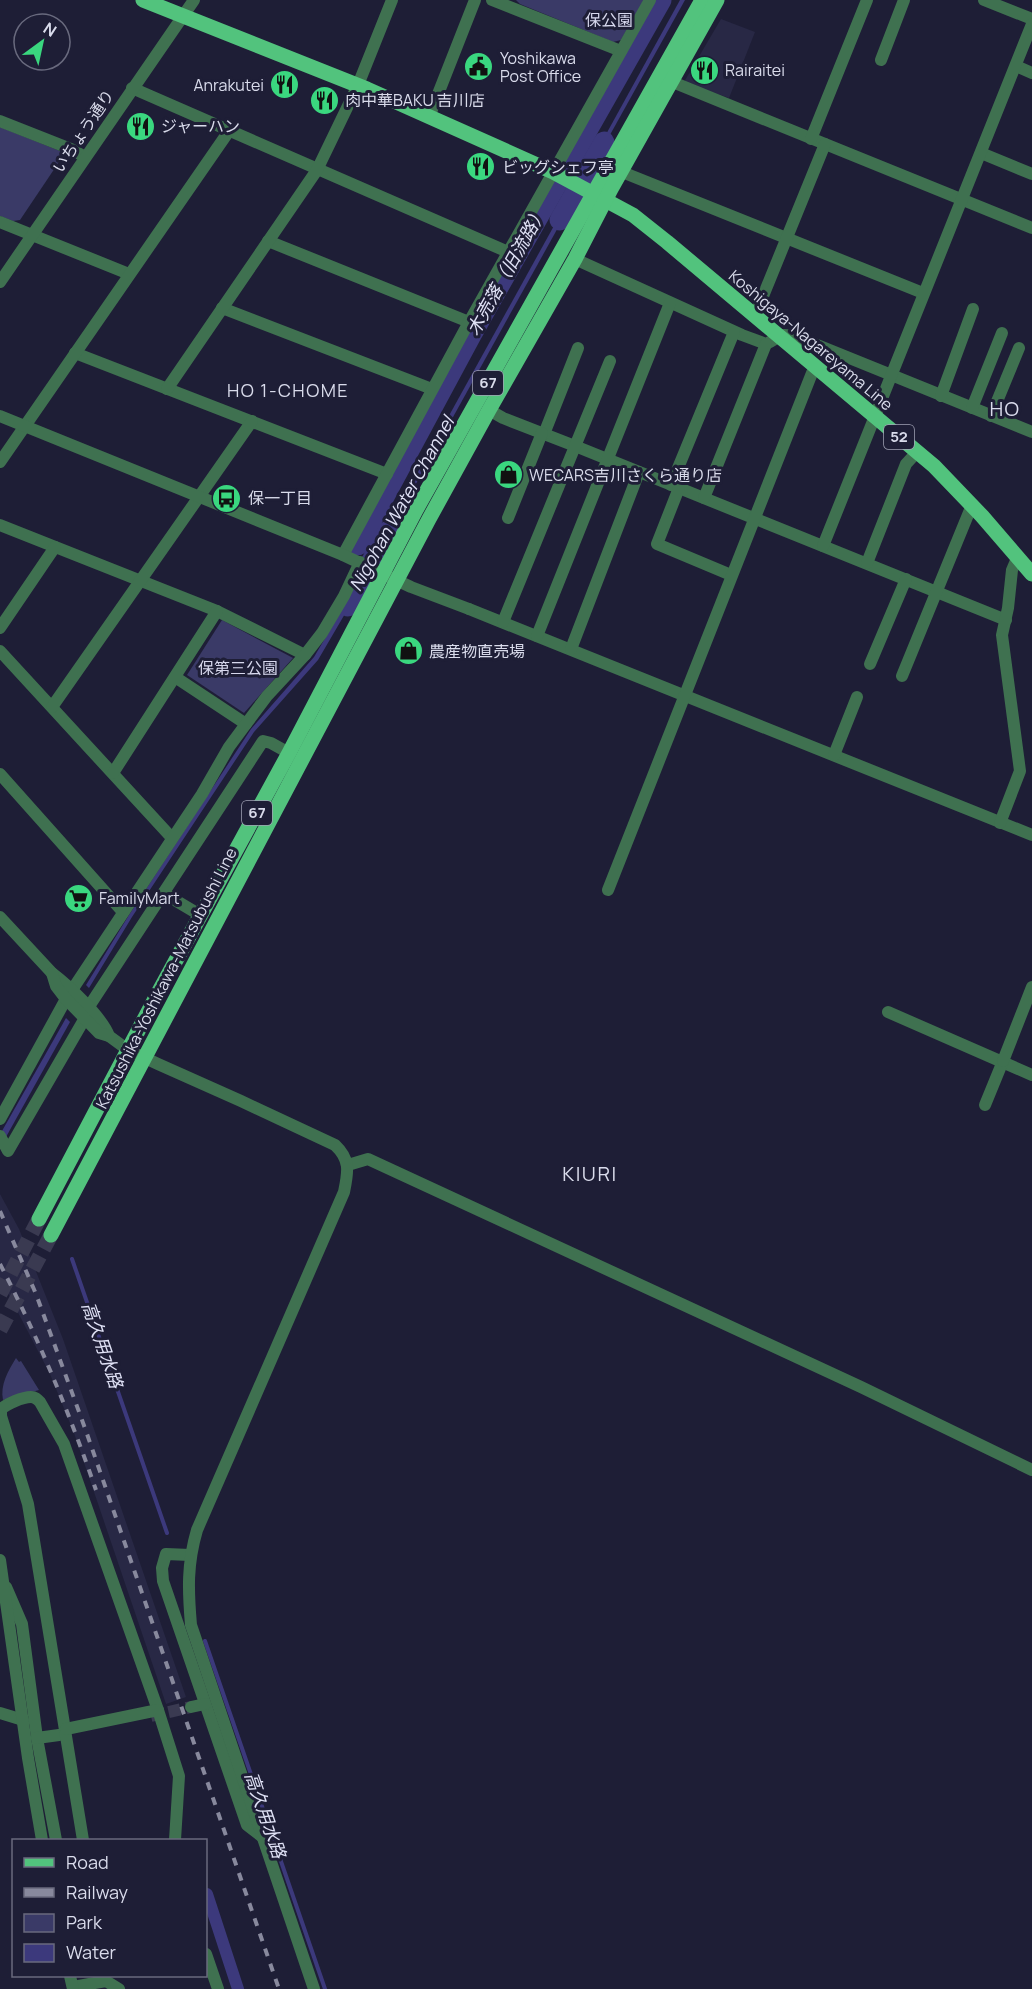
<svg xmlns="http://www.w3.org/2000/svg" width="1032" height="1989" font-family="Manrope,'Noto Sans JP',sans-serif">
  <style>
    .built { fill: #282845 }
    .green { fill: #3a3a67 }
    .water { fill: #3c397c }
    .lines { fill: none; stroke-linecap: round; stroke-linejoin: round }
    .stream { stroke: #3c397c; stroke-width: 4 }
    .canal { stroke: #3c397c; stroke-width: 12 }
    .river { stroke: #3c397c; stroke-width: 21 }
    .minor-tunnel { stroke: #3a3a51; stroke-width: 12; stroke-dasharray: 12 6; stroke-linecap: butt }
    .primary-tunnel { stroke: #3a3a51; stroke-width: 15; stroke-dasharray: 15 8; stroke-linecap: butt }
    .minor { stroke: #3f7150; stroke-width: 12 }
    .tertiary { stroke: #3f7150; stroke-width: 12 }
    .primary { stroke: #52c37d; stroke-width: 15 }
    .rail { stroke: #88899d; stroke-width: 4; stroke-dasharray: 8 8; stroke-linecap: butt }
    .labels { text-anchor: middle; stroke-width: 6; stroke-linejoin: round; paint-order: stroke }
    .shield { fill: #1e1e36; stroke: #a1a2b5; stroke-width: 1.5 }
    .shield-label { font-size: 15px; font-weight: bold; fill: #d9dbeb }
    .park-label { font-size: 16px; fill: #d7d8ed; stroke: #1e1e36 }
    .poi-label { font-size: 16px; fill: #d9dbeb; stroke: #1e1e36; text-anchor: start }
    .street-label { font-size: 16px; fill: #d9dbeb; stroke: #1e1e36 }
    .water-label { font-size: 18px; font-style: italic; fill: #e0e2f6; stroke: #1e1e36 }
    .neighbourhood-label { font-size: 18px; letter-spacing: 1.5px; fill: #d9dbeb; stroke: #1e1e36 }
    .quarter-label { font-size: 20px; letter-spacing: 1.5px; fill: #d9dbeb; stroke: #1e1e36 }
  </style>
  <rect width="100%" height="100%" fill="#1e1e36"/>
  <g class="built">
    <path d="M721,19L755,32L729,98L684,82Z"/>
    <path d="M0,1194L19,1229L63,1339L186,1697L166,1704L74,1433L50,1374L0,1278Z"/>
  </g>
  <g class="green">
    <path d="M516,0H644L621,40L613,42L520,4Z"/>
    <path d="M0,127L60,151L63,156L20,220L13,221L0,216Z"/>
    <path d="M222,620L293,658L244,713L187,675Z"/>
    <path d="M16,1358L19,1362L21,1361L39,1390L3,1400C0,1385 8,1371 16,1358Z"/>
  </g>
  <g class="water">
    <path d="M680,0H685L591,169L588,167Z"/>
    <path d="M571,195L575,197L376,556L372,555Z"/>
    <path d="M359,581L363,583L318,660L254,732L132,917L89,988L86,985L129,915L251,729L314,657Z"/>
    <path d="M66,1018L70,1022L6,1137L2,1131Z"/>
  </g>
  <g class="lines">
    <g class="stream">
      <path d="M72,1259L167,1533"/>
      <path d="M205,1641L325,1989"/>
    </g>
    <path class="canal" d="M207,1894L238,1989"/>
    <g class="river">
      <path d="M560,220L604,142"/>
      <path d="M358,545L471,335L661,0"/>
      <path d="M348,606L388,531"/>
    </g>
    <path class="minor-tunnel" d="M151,1716L191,1707"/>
    <g class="primary-tunnel">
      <path d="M0,1294L39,1219"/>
      <path d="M0,1330L51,1235"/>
    </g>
    <g class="minor">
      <path d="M492,0L621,51"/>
      <path d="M984,0L1032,19"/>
      <path d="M881,60L904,0"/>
      <path d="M1016,66L1032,73"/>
      <path d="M670,81L1032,228"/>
      <path d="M132,88L508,252"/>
      <path d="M429,117L475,0"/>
      <path d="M0,121L71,149L85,157"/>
      <path d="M811,139L867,0"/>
      <path d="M981,153L1032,174"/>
      <path d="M622,172L923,293"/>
      <path d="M0,222L129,274"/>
      <path d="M268,241L469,322"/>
      <path d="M575,259L742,335L766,344C784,335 778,332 800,338L1032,432"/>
      <path d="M222,308L432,389"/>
      <path d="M752,315L759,306L825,144"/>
      <path d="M75,353L387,474"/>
      <path d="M167,389L317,170L358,85L392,0"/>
      <path d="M941,396L973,309"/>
      <path d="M972,408L1002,333"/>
      <path d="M489,410L503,418L575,446L1006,620"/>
      <path d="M991,416L1019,348"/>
      <path d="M544,434L578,348"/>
      <path d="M0,462L229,131"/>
      <path d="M671,485L734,332"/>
      <path d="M679,488L657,544L731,575"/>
      <path d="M704,498L766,344"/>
      <path d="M508,518L542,433"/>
      <path d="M0,525L217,611L305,655"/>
      <path d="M823,546L1032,24"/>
      <path d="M343,555L469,322L650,0"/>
      <path d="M867,563L906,464L917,452"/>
      <path d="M469,609L1032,835"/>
      <path d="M503,622L610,361"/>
      <path d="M0,628L55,547"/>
      <path d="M537,636L670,303"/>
      <path d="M571,649L639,472"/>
      <path d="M0,651L172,838"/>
      <path d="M870,664L906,579"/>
      <path d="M902,676L972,505"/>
      <path d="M175,677L246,724"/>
      <path d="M52,707L252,421"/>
      <path d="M834,755L857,697"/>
      <path d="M113,773L217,611"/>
      <path d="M0,774L123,912"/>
      <path d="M1000,823L1020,771L1002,635L1008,608L1012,570L1015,563L1020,559"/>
      <path d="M608,890L812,373L816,368"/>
      <path d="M163,893L200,915"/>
      <path d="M72,990L202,794L229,747L246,724L267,696L305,655L322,633L344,596L360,562"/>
      <path d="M88,1008L263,741L271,743L289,753"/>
      <path d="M888,1012L1032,1075"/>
      <path d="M985,1105L1003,1061"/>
      <path d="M0,1119L66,999"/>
      <path d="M0,1136L8,1151L85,1018"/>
      <path d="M348,1165L368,1159L861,1387L1032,1470"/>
      <path d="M190,1555L166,1554L162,1568L163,1581L247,1825L265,1839"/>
      <path d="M6,1587L22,1624L37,1738L56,1840"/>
      <path d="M191,1707L205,1704"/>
      <path d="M0,1713L23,1720"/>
      <path d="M37,1738L59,1735"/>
      <path d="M83,1840L28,1504L1,1416V1409C7,1404 22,1397 31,1397C35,1397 37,1399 40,1402L64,1444L158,1710"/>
      <path d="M73,1987L106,1981L119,1989"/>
    </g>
    <g class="tertiary">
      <path d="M0,282L194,0"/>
      <path d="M0,416L343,555L411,587L469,609"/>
      <path d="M0,917L52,973C69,986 102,1017 109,1036"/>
      <path d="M52,973L56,986L66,999L99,1033L109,1036L128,1050L158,1064L241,1101L335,1145C351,1160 348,1172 344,1192L197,1530C187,1564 188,1590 191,1625L314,1989"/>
      <path d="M1003,1061L1032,987"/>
      <path d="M0,1560L28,1758L42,1840"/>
      <path d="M66,1729L158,1710L179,1776L175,1840"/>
      <path d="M206,1954L218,1989"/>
      <path d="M70,1976L73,1989"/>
    </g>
    <g class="primary">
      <path d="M143,0L367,89L553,172L633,215L667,242L934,466L982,516L1032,574"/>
      <path d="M39,1219L157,995L289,753L416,510L702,0"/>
      <path d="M51,1235L429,519L489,410L575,259L611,189L717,0"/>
    </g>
    <g class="rail">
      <path d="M0,1211L36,1294L86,1431L279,1989"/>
      <path d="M0,1264C38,1337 69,1412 96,1490"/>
    </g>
  </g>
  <defs>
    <symbol id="civic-disc" viewBox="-11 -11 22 22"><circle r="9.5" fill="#3ad77f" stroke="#1e1e36"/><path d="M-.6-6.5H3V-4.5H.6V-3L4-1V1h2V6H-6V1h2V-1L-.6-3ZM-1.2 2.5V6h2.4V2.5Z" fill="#111"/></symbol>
    <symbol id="restaurant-disc" viewBox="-11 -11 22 22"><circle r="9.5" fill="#3ad77f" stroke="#1e1e36"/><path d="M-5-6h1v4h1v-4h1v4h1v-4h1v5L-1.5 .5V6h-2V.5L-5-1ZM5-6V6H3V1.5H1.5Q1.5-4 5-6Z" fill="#111"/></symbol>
    <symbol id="shop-disc" viewBox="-11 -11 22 22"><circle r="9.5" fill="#3ad77f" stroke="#1e1e36"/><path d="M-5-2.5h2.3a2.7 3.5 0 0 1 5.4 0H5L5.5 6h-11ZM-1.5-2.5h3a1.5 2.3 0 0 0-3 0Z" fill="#111"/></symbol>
    <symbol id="bus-disc" viewBox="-11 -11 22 22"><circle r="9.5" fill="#3ad77f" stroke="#1e1e36"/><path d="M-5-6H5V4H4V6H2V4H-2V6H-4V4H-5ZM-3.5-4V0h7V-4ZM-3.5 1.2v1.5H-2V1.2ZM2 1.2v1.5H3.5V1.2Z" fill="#111"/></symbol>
    <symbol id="supermarket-disc" viewBox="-11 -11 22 22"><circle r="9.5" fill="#3ad77f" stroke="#1e1e36"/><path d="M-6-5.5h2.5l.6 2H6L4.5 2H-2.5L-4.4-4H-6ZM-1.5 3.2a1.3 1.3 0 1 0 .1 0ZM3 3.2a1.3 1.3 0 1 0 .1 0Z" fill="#111"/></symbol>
  </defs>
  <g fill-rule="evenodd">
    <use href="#civic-disc" x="462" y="50" width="33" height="33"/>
    <use href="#restaurant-disc" x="688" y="54" width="33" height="33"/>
    <use href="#restaurant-disc" x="268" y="68" width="33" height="33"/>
    <use href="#restaurant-disc" x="308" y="84" width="33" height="33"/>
    <use href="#restaurant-disc" x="124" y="110" width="33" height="33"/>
    <use href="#restaurant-disc" x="464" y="150" width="33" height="33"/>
    <use href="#shop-disc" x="492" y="458" width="33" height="33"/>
    <use href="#bus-disc" x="210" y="482" width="33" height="33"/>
    <use href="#shop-disc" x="392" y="634" width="33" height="33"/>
    <use href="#supermarket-disc" x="62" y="882" width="33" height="33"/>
  </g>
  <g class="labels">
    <g class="shield">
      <rect x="473" y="371" width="30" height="24" rx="4.5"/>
      <rect x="884" y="425" width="30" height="24" rx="4.5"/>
      <rect x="242" y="801" width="30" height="24" rx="4.5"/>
    </g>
    <g class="shield-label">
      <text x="488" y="388">67</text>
      <text x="899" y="442">52</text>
      <text x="257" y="818">67</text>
    </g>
    <g class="park-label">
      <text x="609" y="26">保公園</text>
      <text x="238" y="674">保第三公園</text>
    </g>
    <g class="poi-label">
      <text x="500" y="64">Yoshikawa<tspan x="500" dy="18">Post Office</tspan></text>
      <text x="725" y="76">Rairaitei</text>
      <text x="264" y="91" text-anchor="end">Anrakutei</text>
      <text x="345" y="106">肉中華BAKU 吉川店</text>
      <text x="161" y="132">ジャーハン</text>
      <text x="502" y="173">ビッグシェフ亭</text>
      <text x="529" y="481">WECARS吉川さくら通り店</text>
      <text x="248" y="504">保一丁目</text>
      <text x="429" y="657">農産物直売場</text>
      <text x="99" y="904">FamilyMart</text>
    </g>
    <g class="street-label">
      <text transform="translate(83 131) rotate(-56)" y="6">いちょう通り</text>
      <text transform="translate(811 340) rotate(40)" y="6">Koshigaya-Nagareyama Line</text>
      <text transform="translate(166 978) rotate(-63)" y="6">Katsushika-Yoshikawa-Matsubushi Line</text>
    </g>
    <g class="water-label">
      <text transform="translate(507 271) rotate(-61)" y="6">木売落（旧流路）</text>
      <text transform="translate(402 504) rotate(-61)" y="6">Nigohan Water Channel</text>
      <text transform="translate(102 1345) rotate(71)" y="6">高久用水路</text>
      <text transform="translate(265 1815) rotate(71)" y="6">高久用水路</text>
    </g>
    <g class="neighbourhood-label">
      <text x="288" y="397">HO 1-CHOME</text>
    </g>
    <g class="quarter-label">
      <text x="1005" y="416">HO</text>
      <text x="590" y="1181">KIURI</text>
    </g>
  </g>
  <rect x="12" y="1839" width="195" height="138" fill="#1e1e36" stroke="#696a7e" stroke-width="1.5"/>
  <rect x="24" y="1858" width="30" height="9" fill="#52c37d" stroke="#696a7e" stroke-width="1.5"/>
  <text x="66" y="1869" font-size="18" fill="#d9dbeb">Road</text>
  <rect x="24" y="1888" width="30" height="9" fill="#88899d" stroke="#696a7e" stroke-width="1.5"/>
  <text x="66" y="1899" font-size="18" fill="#d9dbeb">Railway</text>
  <rect x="24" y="1914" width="30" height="18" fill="#3a3a67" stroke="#696a7e" stroke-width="1.5"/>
  <text x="66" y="1929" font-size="18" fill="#d9dbeb">Park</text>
  <rect x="24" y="1944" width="30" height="18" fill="#3c397c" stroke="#696a7e" stroke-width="1.5"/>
  <text x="66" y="1959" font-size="18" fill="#d9dbeb">Water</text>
  <g transform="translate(42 42) rotate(33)"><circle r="28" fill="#1e1e36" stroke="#696a7e" stroke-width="1.5"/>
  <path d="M0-4.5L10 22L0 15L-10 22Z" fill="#3ad77f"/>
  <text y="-9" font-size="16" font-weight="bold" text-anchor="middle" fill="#d9dbeb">N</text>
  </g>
</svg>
